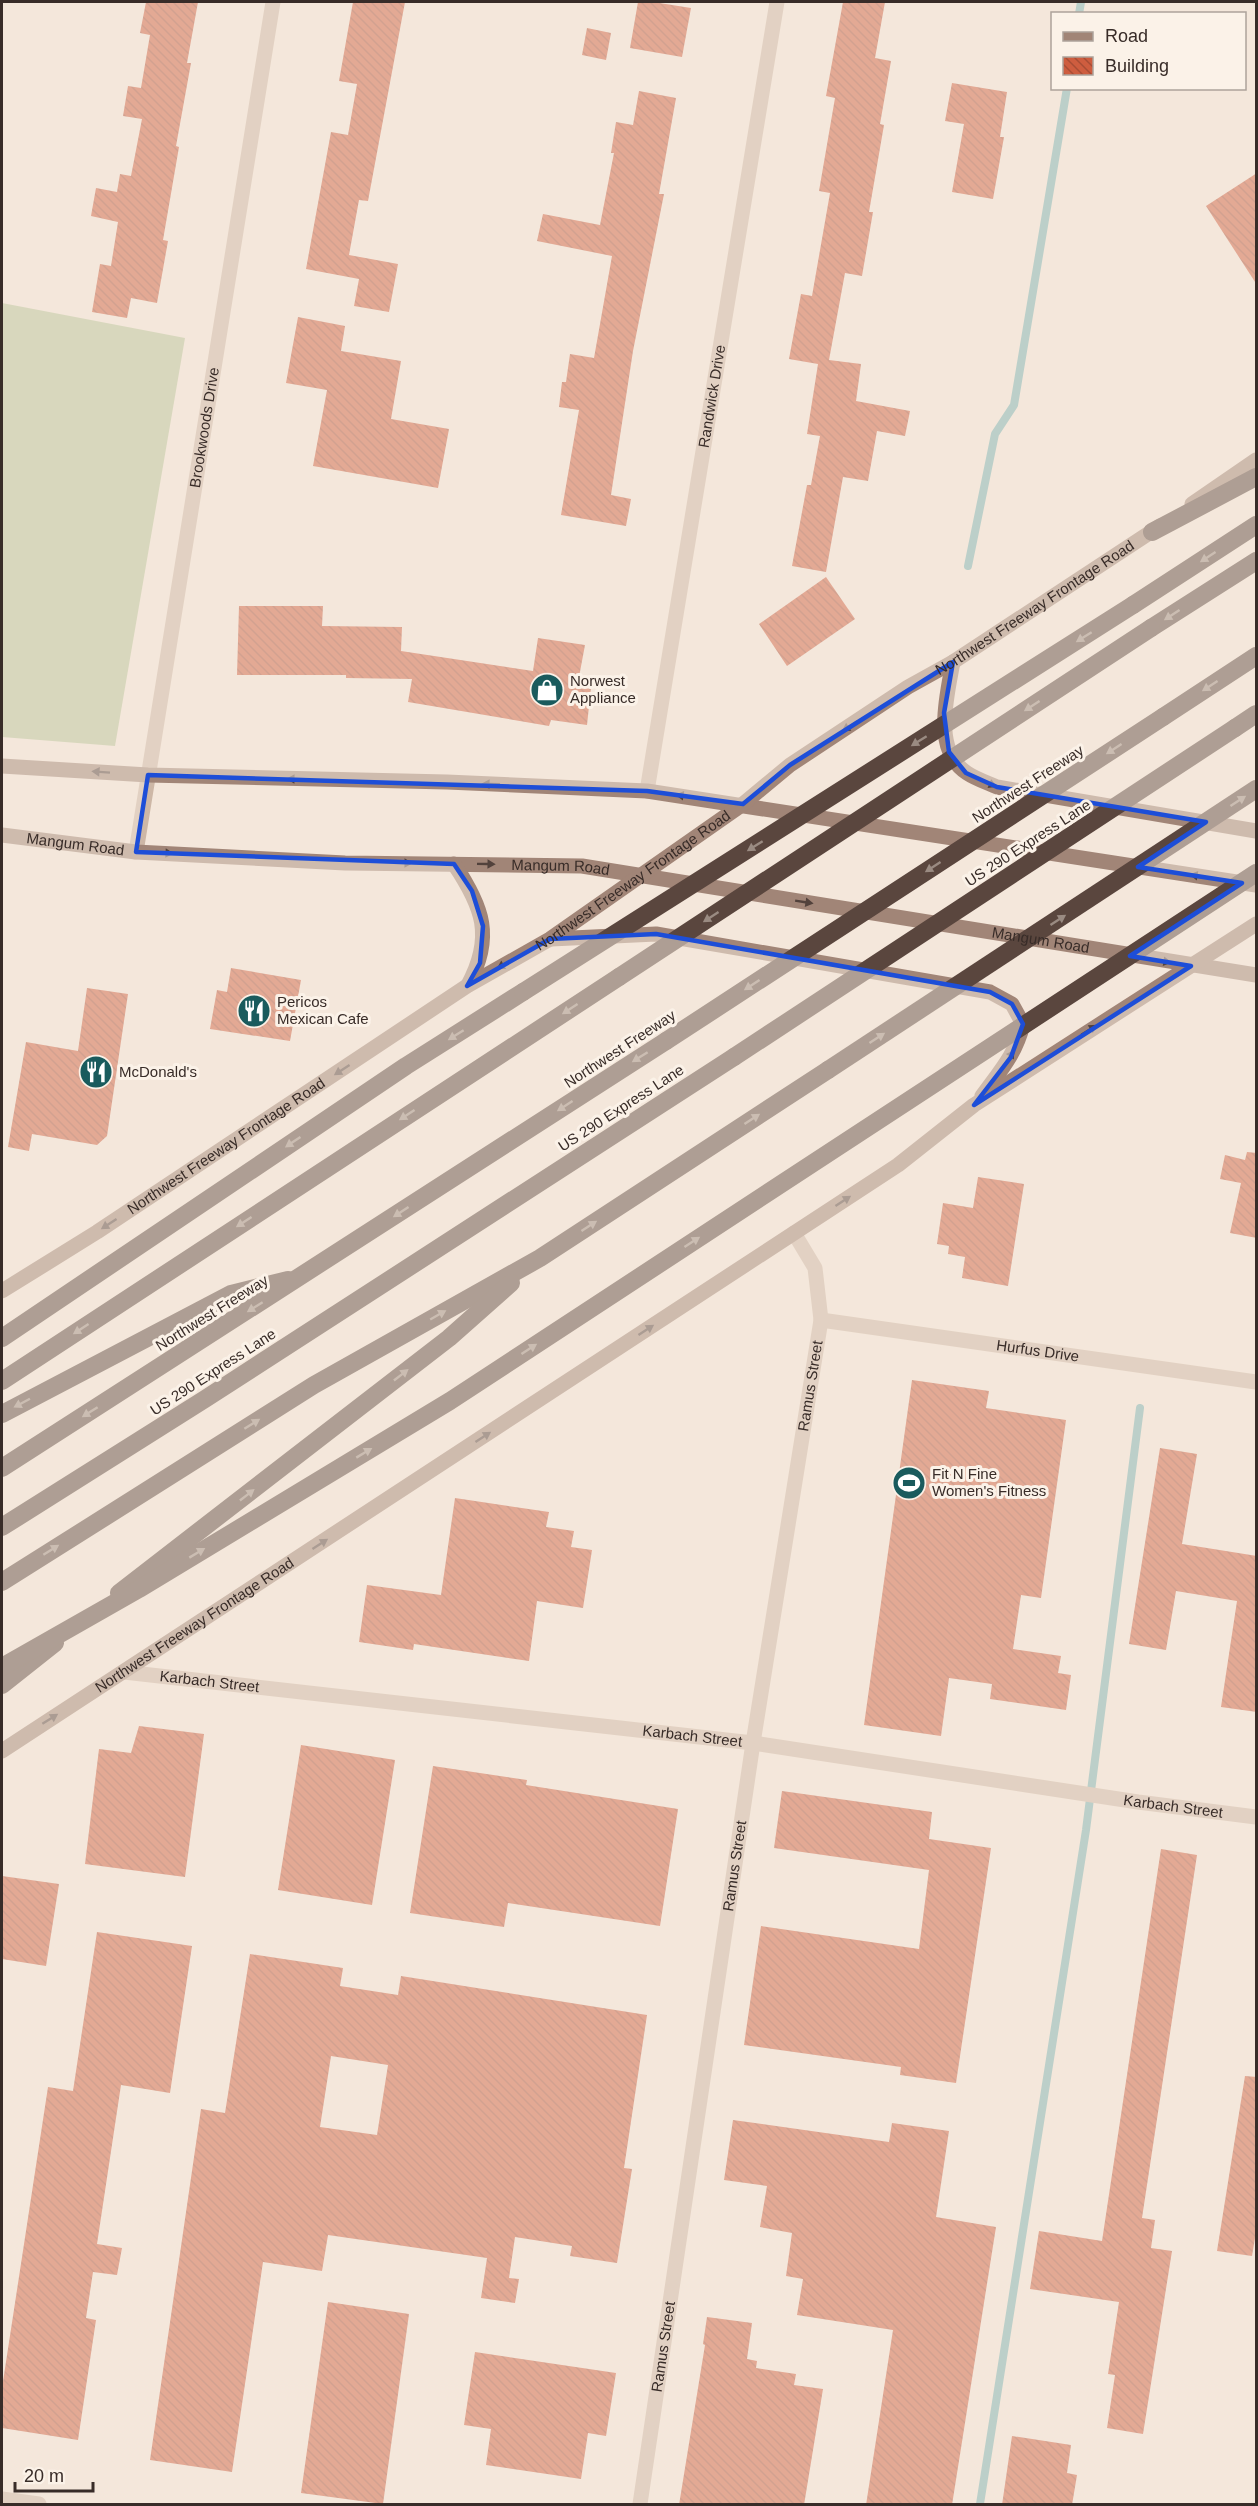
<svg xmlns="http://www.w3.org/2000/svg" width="1258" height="2506" font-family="Arial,sans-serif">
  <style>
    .grass { fill: #b7c49a }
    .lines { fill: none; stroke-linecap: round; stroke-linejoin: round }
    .stream { stroke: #78b2b3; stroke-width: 8 }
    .building { fill: url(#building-back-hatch); fill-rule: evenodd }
    .minor { stroke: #cdb7a6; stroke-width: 15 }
    .secondary { stroke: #a18577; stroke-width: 15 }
    .motorway { stroke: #5a463e; stroke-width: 18 }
    .motorway-bridge { stroke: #5a463e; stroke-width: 18 }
    .oneway { fill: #9a8b82 }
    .oneway2 { fill: #52423c }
    .marked { fill: none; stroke: #1d4ed8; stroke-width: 4.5; stroke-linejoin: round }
    .labels { text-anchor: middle; stroke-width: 6; stroke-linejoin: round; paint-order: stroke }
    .street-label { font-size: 15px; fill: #382c28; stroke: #fbf2e8 }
    .poi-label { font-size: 15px; fill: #382c28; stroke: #fbf2e8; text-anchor: start }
  </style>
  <defs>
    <pattern id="building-back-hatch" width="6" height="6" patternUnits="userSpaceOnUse" patternTransform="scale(1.5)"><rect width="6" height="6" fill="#ce5d3f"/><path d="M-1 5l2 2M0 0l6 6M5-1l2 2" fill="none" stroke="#a84d35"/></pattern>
  </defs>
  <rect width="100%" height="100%" fill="#f4e7db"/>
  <path class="grass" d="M2,303L185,338L115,746L2,737Z"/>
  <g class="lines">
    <g class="stream">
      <path d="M1079,14L1081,2"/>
      <path d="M968,566L995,434L1014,405L1067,88"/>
      <path d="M980,2504L1086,1830L1140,1408"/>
    </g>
  </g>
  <g class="building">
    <path d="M146,2H198L187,63H191L176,146L179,147L163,240L168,241L157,303L131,298L127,318L92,312L100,264L111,266L118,222L91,216L96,188L117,192L120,174L131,176L142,119L123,116L128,86L141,88L150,35L140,33Z"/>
    <path d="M353,2H405L368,201L359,200L349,255L398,264L389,312L354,306L359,279L306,269L331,132L348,135L357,84L339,81Z"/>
    <path d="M638,2H653L691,8L682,57L630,48Z"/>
    <path d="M843,2H885L875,58L891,61L880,124L884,125L869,212H873L862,276L845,273L829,360L861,364L856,401L910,411L905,436L877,431L868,481L843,477L826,572L792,566L807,485H811L820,436L807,434L818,364L789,359L801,294L812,296L830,193L819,191L835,98L826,96Z"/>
    <path d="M587,28L611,33L606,60L582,55Z"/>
    <path d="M952,83L1007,92L1000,137H1004L993,199L952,192L964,124L945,121Z"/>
    <path d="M639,91L676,98L659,194H664L633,351L611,495L631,499L626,526L561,515L579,410L559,407L562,382H566L570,354L594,358L612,256L537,241L543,214L600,225L614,153H611L616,122L633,125Z"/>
    <path d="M1257,173V285L1206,206Z"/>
    <path d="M298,317L345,326L341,351L401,361L391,419L449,429L438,488L313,466L327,390L286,383Z"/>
    <path d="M826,577L855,619L787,666L759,624Z"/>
    <path d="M239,606H323L322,626L402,627L401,651L533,671L538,638L585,645L579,677L592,678L587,725L551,720L549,726L408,702L412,679L346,678V675H237Z"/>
    <path d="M231,968L301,980L290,1041L210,1029L217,990L227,992Z"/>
    <path d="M87,988L128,994L107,1136L97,1145L32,1134L29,1151L8,1147L26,1042L78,1051Z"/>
    <path d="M1247,1152L1257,1153V1238L1230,1233L1241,1183L1220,1179L1225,1155L1245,1160Z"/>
    <path d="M978,1177L1024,1184L1008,1286L962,1278L965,1257L948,1254L949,1246L937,1244L943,1203L973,1208Z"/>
    <path d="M912,1380L989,1391L986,1408L1066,1420L1041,1598L1021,1595L1013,1649L1061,1656L1058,1673L1071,1675L1066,1710L990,1699L992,1684L949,1678L941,1736L864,1725Z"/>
    <path d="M1160,1448L1197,1454L1182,1544L1257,1556V1712L1221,1707L1237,1601L1176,1591L1166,1650L1129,1644Z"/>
    <path d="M455,1498L549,1512L546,1527L574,1531L571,1547L592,1550L583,1608L537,1601L529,1661L414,1644L413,1650L359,1642L367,1585L441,1595Z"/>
    <path d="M139,1726L204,1734L185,1877L85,1864L99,1749L131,1753Z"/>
    <path d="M301,1745L395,1760L372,1905L278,1890Z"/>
    <path d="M433,1766L527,1780L526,1785L678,1809L660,1926L508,1903L504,1927L410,1913Z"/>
    <path d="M782,1791L932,1812L929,1839L991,1848L956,2083L900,2075L901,2067L744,2045L761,1926L919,1949L929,1870L774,1848Z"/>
    <path d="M1161,1849L1197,1855L1142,2218L1155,2220L1151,2248L1172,2251L1143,2434L1107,2428L1115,2375L1108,2374L1119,2302L1030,2289L1039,2231L1102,2241Z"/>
    <path d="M2,1876L59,1884L46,1966L2,1959Z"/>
    <path d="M97,1932L192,1946L170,2093L121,2085L97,2244L122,2248L117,2275L93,2272L86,2318L96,2320L78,2440L2,2428V2388L48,2087L73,2091Z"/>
    <path d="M250,1954L343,1968L340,1986L398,1995L401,1976L647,2015L624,2168L632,2169L617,2263L570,2256L572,2246L515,2237L509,2278L519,2279L515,2303L481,2298L487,2258L328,2235L322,2271L263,2262L232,2472L150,2460L201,2109L225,2113ZM331,2056L388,2065L377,2135L320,2127Z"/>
    <path d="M1245,2076L1257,2077V2226L1252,2256L1217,2251Z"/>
    <path d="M733,2120L889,2142L892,2123L949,2131L936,2217L996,2227L952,2505H866L893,2330L797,2315L803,2279L786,2276L792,2233L760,2227L767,2186L724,2180Z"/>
    <path d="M328,2302L409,2314L383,2504L301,2493Z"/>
    <path d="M707,2317L752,2323L747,2359L757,2361L756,2368L796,2374L794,2385L823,2389L804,2505H679L705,2345L703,2344Z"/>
    <path d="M475,2352L616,2373L606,2436L588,2433L581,2479L486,2465L491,2429L464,2425Z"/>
    <path d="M1012,2436L1071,2445L1067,2473L1077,2475L1072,2505H1002Z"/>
  </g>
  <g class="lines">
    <g class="minor">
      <path id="s1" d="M647,791L777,2"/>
      <path id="s2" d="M136,852L273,2"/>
      <path id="s3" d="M821,1320L1256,1382"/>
      <path id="s4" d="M124,1672L753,1743L1138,1802L1256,1817"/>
      <path d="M2,2499L39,2504"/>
      <path id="s5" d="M640,2504L753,1743L821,1320L815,1268L794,1233"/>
    </g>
    <g class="secondary">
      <path d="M1192,504L1256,460"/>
      <path d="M953,662C947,696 932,750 967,773C976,779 988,783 997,787L1256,831"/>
      <path d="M2,766L148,775L447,782L647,791L1256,885"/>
      <path id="s6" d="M2,835L136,852L345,863L582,866L1256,975"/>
      <path d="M454,864C483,907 494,937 468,985"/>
      <path d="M551,939L656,934L990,992L1012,1004L1023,1024C1016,1054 1000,1071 982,1096"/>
      <path id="s7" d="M2,1291L97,1232L467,986L550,939L743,804L790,765L908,687L953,662L1160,526"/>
      <path id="s8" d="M2,1751L898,1165L974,1105L1256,924"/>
    </g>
    <g class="motorway">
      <path d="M1152,532L1256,477"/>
      <path d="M1133,605L1256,525"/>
      <path d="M1151,628L1256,561"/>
      <path d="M1163,717L1256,656"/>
      <path d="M1235,728L1256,714"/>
      <path d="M2,1338L406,1066L523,992"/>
      <path d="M2,1381L619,977"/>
      <path d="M2,1414L231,1294L288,1280"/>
      <path d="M2,1468L666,1041"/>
      <path d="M2,1527L205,1399L734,1057"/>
      <path d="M2,1582L314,1385L540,1258L828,1070"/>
      <path d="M119,1593L449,1338L511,1283"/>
      <path d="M2,1685L55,1643"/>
    </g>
    <g class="motorway-bridge">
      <path d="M619,977L1151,628"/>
      <path d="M523,992L1133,605"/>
      <path d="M666,1041L1163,717"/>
      <path d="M734,1057L1235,728"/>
      <path d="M828,1070L1256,789"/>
      <path d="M2,1667L139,1589L450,1401L1256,873"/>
    </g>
  </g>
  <defs><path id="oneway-solid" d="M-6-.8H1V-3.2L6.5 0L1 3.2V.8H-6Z" transform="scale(1.5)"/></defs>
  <g class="oneway">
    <use href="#oneway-solid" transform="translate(1208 557) rotate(147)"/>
    <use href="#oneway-solid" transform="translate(1172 615) rotate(147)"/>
    <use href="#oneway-solid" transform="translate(1084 637) rotate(148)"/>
    <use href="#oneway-solid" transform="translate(1210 686) rotate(147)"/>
    <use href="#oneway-solid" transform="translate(1032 706) rotate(147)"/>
    <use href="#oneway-solid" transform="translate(919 741) rotate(148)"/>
    <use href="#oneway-solid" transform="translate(1114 749) rotate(147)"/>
    <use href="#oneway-solid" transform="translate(1238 801) rotate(-33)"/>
    <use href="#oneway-solid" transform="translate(755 846) rotate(148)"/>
    <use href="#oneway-solid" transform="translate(933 867) rotate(147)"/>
    <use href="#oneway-solid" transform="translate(711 917) rotate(147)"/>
    <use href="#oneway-solid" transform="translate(1058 920) rotate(-33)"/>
    <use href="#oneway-solid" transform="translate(752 985) rotate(147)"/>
    <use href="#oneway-solid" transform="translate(570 1009) rotate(147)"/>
    <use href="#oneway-solid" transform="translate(456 1035) rotate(148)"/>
    <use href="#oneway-solid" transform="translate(877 1038) rotate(-33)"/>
    <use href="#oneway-solid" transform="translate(640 1057) rotate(148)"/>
    <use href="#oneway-solid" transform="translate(565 1106) rotate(147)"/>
    <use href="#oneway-solid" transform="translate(407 1115) rotate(147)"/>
    <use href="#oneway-solid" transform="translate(752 1119) rotate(-33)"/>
    <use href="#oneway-solid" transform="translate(293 1142) rotate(146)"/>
    <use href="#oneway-solid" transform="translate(401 1212) rotate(147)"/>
    <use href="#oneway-solid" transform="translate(244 1222) rotate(147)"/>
    <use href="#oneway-solid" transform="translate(589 1226) rotate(-33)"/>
    <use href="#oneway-solid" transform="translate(692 1242) rotate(-33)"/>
    <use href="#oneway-solid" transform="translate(255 1307) rotate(148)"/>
    <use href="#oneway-solid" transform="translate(438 1315) rotate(-30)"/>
    <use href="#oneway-solid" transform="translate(81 1329) rotate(147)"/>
    <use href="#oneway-solid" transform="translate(529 1349) rotate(-33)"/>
    <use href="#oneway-solid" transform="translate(401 1375) rotate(-38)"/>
    <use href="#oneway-solid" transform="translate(22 1403) rotate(152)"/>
    <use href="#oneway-solid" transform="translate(90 1412) rotate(148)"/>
    <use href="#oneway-solid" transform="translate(252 1424) rotate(-32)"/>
    <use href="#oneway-solid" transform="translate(364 1453) rotate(-31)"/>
    <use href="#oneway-solid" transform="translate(247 1495) rotate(-38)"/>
    <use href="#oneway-solid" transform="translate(51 1550) rotate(-32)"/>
    <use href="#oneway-solid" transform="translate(197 1553) rotate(-31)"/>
  </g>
  <g class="oneway2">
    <use href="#oneway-solid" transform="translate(850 726) rotate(147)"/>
    <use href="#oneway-solid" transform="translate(101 772) rotate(-176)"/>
    <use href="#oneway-solid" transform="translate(296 779) rotate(-179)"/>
    <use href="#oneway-solid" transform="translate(988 783) rotate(23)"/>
    <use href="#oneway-solid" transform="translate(491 784) rotate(-178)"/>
    <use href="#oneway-solid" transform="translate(685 796) rotate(-172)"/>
    <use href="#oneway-solid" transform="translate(164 853) rotate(3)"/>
    <use href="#oneway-solid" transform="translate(403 863) rotate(1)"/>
    <use href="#oneway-solid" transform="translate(486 864) rotate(1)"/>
    <use href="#oneway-solid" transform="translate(1199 876) rotate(-171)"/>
    <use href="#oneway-solid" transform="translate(804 902) rotate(9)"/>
    <use href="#oneway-solid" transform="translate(1162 961) rotate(9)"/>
    <use href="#oneway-solid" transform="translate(505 964) rotate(150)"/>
    <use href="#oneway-solid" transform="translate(1089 1030) rotate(-32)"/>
    <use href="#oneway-solid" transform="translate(1009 1058) rotate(-56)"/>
    <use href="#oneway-solid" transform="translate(342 1070) rotate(147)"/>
    <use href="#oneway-solid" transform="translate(843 1201) rotate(-33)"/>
    <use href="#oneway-solid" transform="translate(109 1224) rotate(147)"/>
    <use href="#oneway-solid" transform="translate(646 1330) rotate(-33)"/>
    <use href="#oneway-solid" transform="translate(483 1437) rotate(-33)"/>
    <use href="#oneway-solid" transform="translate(320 1544) rotate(-33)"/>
    <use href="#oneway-solid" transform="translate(50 1719) rotate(-32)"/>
  </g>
  <path d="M0 0H1258V2506H0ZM953,662L944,713L949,752L966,773L997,787L1206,822L1138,867L1242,883L1130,956L1191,966L974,1105L1011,1057L1023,1024L1012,1004L990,992L656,934L550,939L467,986L480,963L483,926L472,891L454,864L136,852L148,775L647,791L743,804L790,765Z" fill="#f4e7db" fill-opacity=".55" fill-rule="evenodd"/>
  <path class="marked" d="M953,662L944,713L949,752L966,773L997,787L1206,822L1138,867L1242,883L1130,956L1191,966L974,1105L1011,1057L1023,1024L1012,1004L990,992L656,934L550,939L467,986L480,963L483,926L472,891L454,864L136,852L148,775L647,791L743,804L790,765Z"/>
  <defs>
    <symbol id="shop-disc" viewBox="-11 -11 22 22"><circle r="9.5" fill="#1a5b5d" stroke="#fbf2e8"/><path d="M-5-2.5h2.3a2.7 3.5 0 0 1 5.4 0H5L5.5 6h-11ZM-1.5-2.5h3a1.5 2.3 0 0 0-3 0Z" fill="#fff"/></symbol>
    <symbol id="restaurant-disc" viewBox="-11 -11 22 22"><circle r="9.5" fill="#1a5b5d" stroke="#fbf2e8"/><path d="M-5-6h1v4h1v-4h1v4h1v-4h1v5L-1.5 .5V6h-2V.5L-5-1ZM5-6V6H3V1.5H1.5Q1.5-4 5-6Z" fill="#fff"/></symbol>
    <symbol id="stadium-disc" viewBox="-11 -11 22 22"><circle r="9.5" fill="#1a5b5d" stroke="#fbf2e8"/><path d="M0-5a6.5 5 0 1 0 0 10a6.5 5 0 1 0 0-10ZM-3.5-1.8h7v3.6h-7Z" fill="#fff"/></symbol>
  </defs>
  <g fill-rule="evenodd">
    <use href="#shop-disc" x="528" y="671" width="38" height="38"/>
    <use href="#restaurant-disc" x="235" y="992" width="38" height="38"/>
    <use href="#restaurant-disc" x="77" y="1053" width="38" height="38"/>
    <use href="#stadium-disc" x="890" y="1464" width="38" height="38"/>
  </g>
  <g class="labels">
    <g class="street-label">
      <text dy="5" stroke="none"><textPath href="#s1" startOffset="400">Randwick Drive</textPath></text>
      <text dy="5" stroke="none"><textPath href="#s2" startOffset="430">Brookwoods Drive</textPath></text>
      <text dy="5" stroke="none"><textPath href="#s7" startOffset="1239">Northwest Freeway Frontage Road</textPath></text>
      <text transform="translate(1028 784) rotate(-33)" y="5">Northwest Freeway</text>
      <text transform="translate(1028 843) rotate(-33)" y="5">US 290 Express Lane</text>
      <text dy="5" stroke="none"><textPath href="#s6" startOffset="74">Mangum Road</textPath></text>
      <text dy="5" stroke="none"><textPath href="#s6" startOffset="560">Mangum Road</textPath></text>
      <text dy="5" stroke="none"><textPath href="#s7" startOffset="753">Northwest Freeway Frontage Road</textPath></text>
      <text dy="5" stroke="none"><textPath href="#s6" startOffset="1046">Mangum Road</textPath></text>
      <text transform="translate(620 1049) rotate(-33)" y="5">Northwest Freeway</text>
      <text transform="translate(621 1108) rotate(-33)" y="5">US 290 Express Lane</text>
      <text dy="5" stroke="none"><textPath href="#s7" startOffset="267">Northwest Freeway Frontage Road</textPath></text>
      <text transform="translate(212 1313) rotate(-32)" y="5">Northwest Freeway</text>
      <text dy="5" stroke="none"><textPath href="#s3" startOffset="219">Hurfus Drive</textPath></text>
      <text transform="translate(213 1372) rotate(-33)" y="5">US 290 Express Lane</text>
      <text dy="5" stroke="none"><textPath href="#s5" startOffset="1131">Ramus Street</textPath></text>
      <text dy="5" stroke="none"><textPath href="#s8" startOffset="230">Northwest Freeway Frontage Road</textPath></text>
      <text dy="5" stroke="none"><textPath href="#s4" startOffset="86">Karbach Street</textPath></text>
      <text dy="5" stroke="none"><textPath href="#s4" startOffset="572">Karbach Street</textPath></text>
      <text dy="5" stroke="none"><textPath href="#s4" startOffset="1058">Karbach Street</textPath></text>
      <text dy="5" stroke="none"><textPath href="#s5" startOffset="645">Ramus Street</textPath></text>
      <text dy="5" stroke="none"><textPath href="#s5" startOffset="159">Ramus Street</textPath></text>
    </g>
    <g class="poi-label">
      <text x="570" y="686">Norwest<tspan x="570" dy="17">Appliance</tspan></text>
      <text x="277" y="1007">Pericos<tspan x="277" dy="17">Mexican Cafe</tspan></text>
      <text x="119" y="1077">McDonald's</text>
      <text x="932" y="1479">Fit N Fine<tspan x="932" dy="17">Women's Fitness</tspan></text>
    </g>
  </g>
  <rect width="1258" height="2506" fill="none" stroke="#382c28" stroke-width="6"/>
  <rect x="1051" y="12" width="195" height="78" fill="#fbf2e8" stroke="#ada39b" stroke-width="1.5"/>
  <rect x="1063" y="32" width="30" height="9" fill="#a18577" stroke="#ada39b" stroke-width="1.5"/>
  <text x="1105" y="42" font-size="18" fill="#382c28">Road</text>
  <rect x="1063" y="57" width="30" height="18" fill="url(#building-back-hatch)" stroke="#ada39b" stroke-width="1.5"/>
  <text x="1105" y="72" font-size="18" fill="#382c28">Building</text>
  <path d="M15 2482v9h78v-9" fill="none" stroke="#382c28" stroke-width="3"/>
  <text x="24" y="2482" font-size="18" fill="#382c28" stroke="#fbf2e8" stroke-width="4.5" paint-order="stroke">20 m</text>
</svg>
